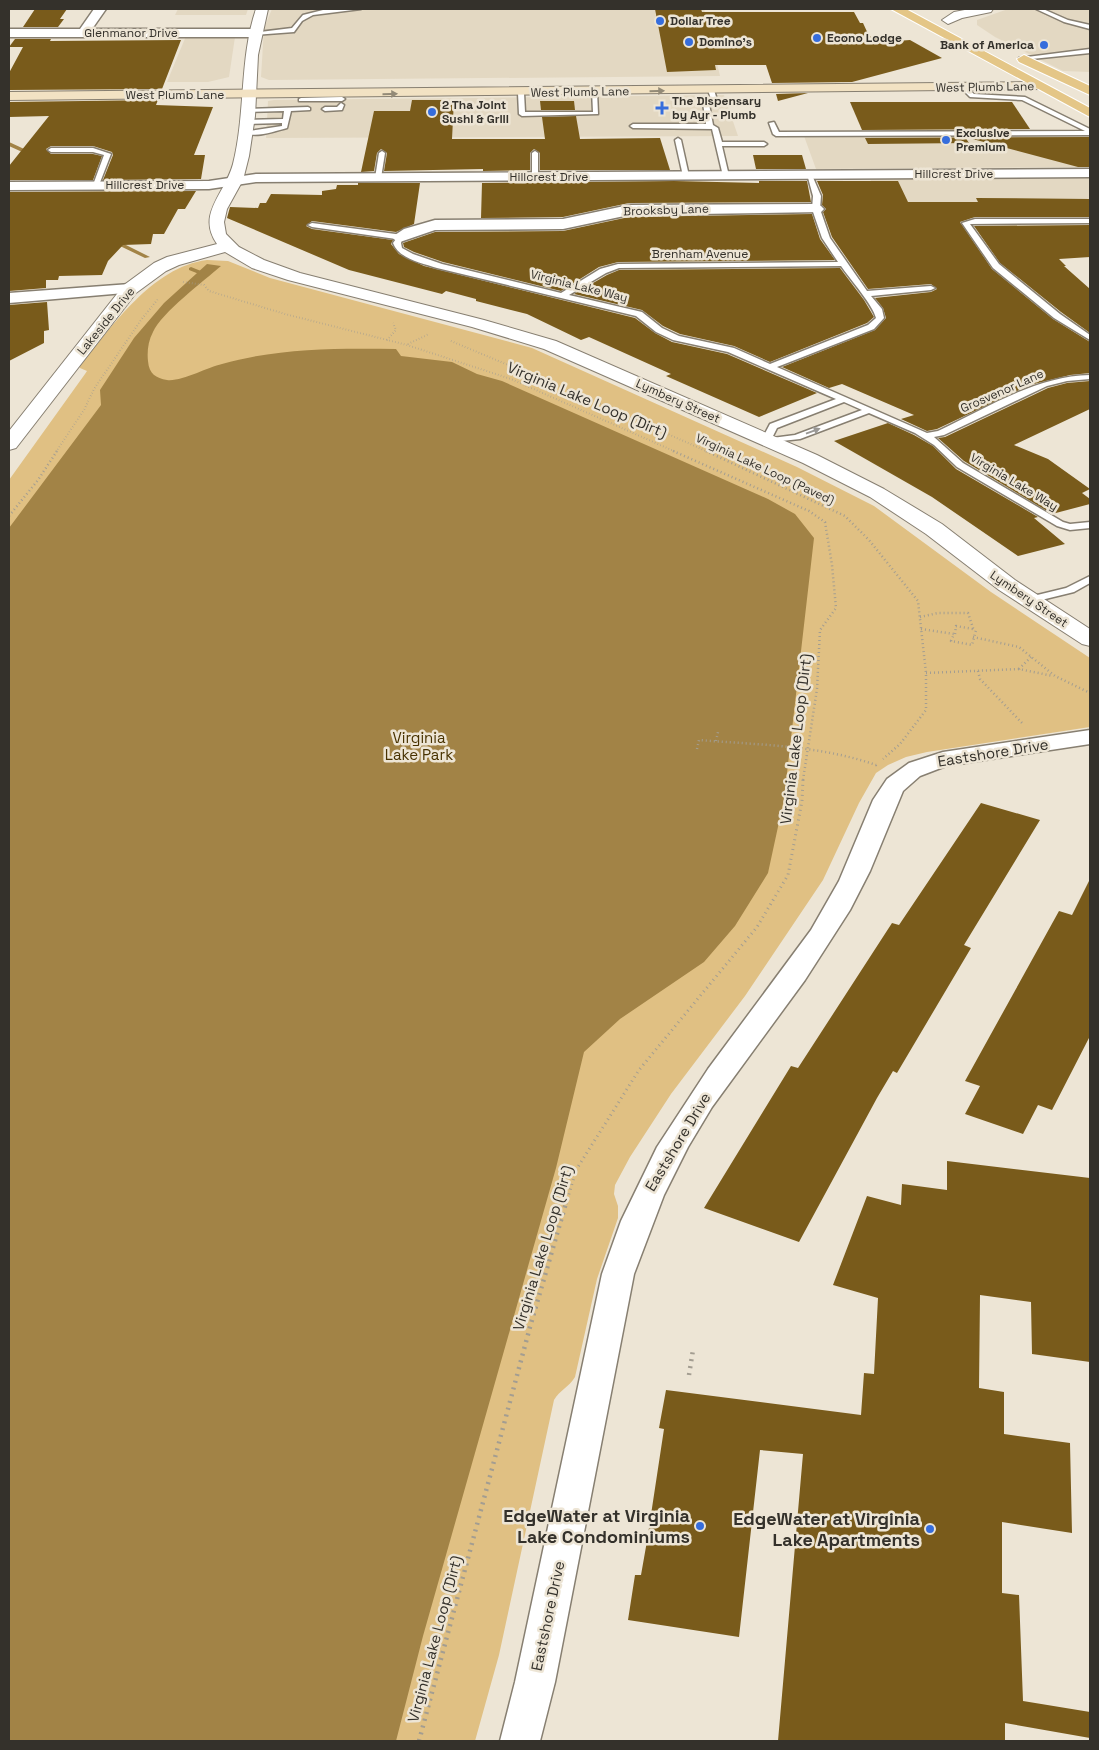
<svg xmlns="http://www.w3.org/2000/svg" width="1099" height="1750" font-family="'Space Grotesk',sans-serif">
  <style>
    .built { fill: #e3d8c2 }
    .green { fill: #e0c083 }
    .water { fill: #a28346 }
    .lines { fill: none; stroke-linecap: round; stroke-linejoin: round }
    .stream { fill: #a28346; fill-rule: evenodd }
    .building { fill: #795b1b }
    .service-casing { stroke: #877f71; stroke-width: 3 }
    .minor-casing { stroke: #877f71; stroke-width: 3 }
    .tertiary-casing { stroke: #877f71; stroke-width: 2 }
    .secondary-casing { stroke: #877f71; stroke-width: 2 }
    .primary-casing { stroke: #fff; stroke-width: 2 }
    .path-far3 { stroke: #a39d91; stroke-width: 2; stroke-dasharray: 0.5 2.5; stroke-linecap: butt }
    .path-far2 { stroke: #a39d91; stroke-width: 2.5; stroke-dasharray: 1 3; stroke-linecap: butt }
    .path-far1 { stroke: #a39d91; stroke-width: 3; stroke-dasharray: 1 4; stroke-linecap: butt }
    .path { stroke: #a39d91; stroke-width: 4.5; stroke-dasharray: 2 5; stroke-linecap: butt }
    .service { fill: #fff; fill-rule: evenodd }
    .minor { fill: #fff; fill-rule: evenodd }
    .tertiary { fill: #fff; fill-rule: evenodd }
    .secondary { fill: #f2e2c3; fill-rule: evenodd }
    .primary { fill: #e4c687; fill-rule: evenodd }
    .oneway { fill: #938a77 }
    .oneway2 { fill: #9a9895 }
    .poi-dot { fill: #366ddc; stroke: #ede5d5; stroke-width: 2 }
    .labels { text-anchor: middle; stroke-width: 5; stroke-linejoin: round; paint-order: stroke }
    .far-poi-label { font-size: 12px; font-weight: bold; fill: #34312b; stroke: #ede5d5; text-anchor: start }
    .far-street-label { font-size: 12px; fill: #34312b; stroke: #ede5d5 }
    .street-label { font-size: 15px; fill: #34312b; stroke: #ede5d5 }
    .park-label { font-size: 15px; fill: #483200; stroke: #ede5d5 }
    .near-poi-label { font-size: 18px; font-weight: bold; fill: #34312b; stroke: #ede5d5; text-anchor: end }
  </style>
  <rect width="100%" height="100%" fill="#ede5d5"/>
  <g class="built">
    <path d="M178,9H248L246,15H175Z"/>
    <path d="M272,9H704L720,76L269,80L261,77L264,28Z"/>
    <path d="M1008,9H1090V72L1063,71L995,37L977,25V20Z"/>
    <path d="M186,36L235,37L229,77L208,82H167Z"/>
    <path d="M724,95L738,136L266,138L268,101L274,100Z"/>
    <path d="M1090,133V167L816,169L804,136Z"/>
    <path d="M1090,178V214L888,215L870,179Z"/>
  </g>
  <path class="green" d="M207,260L228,261L270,278L532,348L797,467L874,506L991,592L1090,658V727L927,752L906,757L888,765L876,773L859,803L823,880L745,996L671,1094L630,1157L615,1185L614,1194L618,1206V1218L597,1279L575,1377C569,1387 560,1390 554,1400L499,1655L475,1741H9V480L85,374L87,371L80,368L79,366C113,326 152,267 207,260Z"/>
  <path class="water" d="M207,264L221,266C205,280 161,313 153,332C148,341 147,352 148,361C149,374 156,378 167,380C181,382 208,367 222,364C278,348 338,348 396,349L401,356L452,362L477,374L502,381L768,499L795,514L814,538L784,799L768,873L735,926L704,962L620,1019L584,1052L556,1168L423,1636L396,1741H9V528L101,405L100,390L134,338L164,303Z"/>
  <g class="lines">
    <g class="stream">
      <path d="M9,142L35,154L36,155L31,156L9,146Z"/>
      <path d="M111,240L124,244L150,257L145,258L120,246L109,243V241Z"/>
      <path d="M191,267L201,271L202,272L199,274L189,270V268Z"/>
    </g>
  </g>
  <g class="building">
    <path d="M35,9H67L60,19H64L58,27H23Z"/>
    <path d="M655,9H701L702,12H854L860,23H863L869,36H894L897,41L910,40L942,58L852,82L772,83L766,65H715L716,70L667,72Z"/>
    <path d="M15,39H51L50,41L181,40L162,89L9,90V73L23,47H9Z"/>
    <path d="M808,93L778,101L776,94Z"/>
    <path d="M158,100L156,105L213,107L194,155H205L201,179L103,180L113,155L112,152L93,146H51L46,149L51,154H93L102,156L93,180H9V166L49,116L9,117V102Z"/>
    <path d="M412,100H454L452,139H545L542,117L576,116L580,139L660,138L670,170H540V153L534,149L530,153V170L483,171V169L384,171L387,153L381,149L377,153L374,171L361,172L374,111H410Z"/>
    <path d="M540,101H574L575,110H541Z"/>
    <path d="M850,102H1012L1030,129L862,130Z"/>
    <path d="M965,137L969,143L868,144L865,138L1090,137V167H1078Z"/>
    <path d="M753,155H802L806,169H756Z"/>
    <path d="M674,181L759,183V181H807L811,202L629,203L563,217L481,218L482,183Z"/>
    <path d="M817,181H898L908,202H978L976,198L1090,199V217H975L960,222L992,269L1053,319L1090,342V373L1070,375L1030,385L937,429L927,431L901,419L914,415L842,384L829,388L782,367L875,330L886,318L883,308L875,298L931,292L937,289L931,284L868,289L832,237L823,212L826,209L822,205L823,195Z"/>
    <path d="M358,183H420L414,224L396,232L312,221L306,226L312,229L393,240L391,244L399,254L424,266L635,318L655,333L672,342L727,354L817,393L759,417L666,376L671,374L589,337L581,340L527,314L476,301V299L446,291L442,294L349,270L227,218L230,207L258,208L260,203H266L271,194L322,195V191L336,189L337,185H358Z"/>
    <path d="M196,191L185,209H178L164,234H153L151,244L123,245L108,261L102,275L59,276L58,280H46V288L9,291V192Z"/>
    <path d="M812,214L820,239L835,260L618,262L599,267L561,291L443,262L414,252L404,247L403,243L435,232L563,231L629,217Z"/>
    <path d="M1090,225V257L1059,259L1066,266H1064L1090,289V333L1061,312L1000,263L974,226Z"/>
    <path d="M840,268L864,300L874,317L867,323L770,362L734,346L680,334L663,326L642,310L574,294L607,275L619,270Z"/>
    <path d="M47,302L49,330L44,331V343L9,361V305Z"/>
    <path d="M1090,381V409L1014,445L1048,459L1090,489L1082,493L1090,499V504L1052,514L964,461L938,438L945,437L1048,388L1067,383Z"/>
    <path d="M888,423L914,435L933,446L956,469L1038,517L1034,518L1065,544L1018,556L932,497L834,441Z"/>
    <path d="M981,803L1040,820L964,945L971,948L897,1073L893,1071L877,1098L799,1242L704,1208L791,1066L798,1068L892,923L899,925Z"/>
    <path d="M1090,879V1036L1052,1110L1038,1105L1023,1134L965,1114L980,1086L965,1081L1059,911L1072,915Z"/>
    <path d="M947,1161L1090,1178V1362L1032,1354L1031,1302L980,1295L979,1388L1004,1392V1434L1070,1443L1072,1533L1002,1522V1593L1019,1595L1023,1701L1090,1712V1738L1005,1723V1741H778L803,1454L760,1450L739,1637L628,1620L635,1575H641L647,1541L664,1429L659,1428L666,1390L861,1415L864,1373L874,1374L878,1298L833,1285L867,1196L901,1205L902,1184L947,1190Z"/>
  </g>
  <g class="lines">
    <defs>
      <g id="service">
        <path d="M327,9H361L313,15L302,21L294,32L254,35L251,33L292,28L303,15Z"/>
        <path d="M1036,9H1043L1068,20L1090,25V29L1064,22Z"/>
        <path d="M1090,49V53L1022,60L1019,58Z"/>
        <path d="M963,85L974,94L1025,97L1090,129V135L776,136L773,134L769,123L774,122L779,132L1085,131L1022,100L970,97L960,87Z"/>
        <path d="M711,88L714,90L717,100L709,104L713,125L718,128L722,142H764L767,144L764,146H722L729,176L726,178L723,176L712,129L633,128L630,126L633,124H706L703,103L711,99L708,90Z"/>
        <path d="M592,90L597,91L598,114L522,116L519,114L518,93L521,91L524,93L525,112H593Z"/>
        <path d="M301,98L342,97L345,99L342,101H299V99Z"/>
        <path d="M341,103L344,105L342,110L325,111L322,109L325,107H337Z"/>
        <path d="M308,107L310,108V110L291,111L287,128C275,131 255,139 243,132L282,126V123L246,124L243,122L246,120L283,119L284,111L247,112L244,110L245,109Z"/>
        <path d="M678,138L681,140L689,176L686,178L683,176L675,140Z"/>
        <path d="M93,148L111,154L99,185L96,187L93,185L104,155L93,152H51L48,150L51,148Z"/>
        <path d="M382,151L385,153L381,178L378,180L375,178L379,153Z"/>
        <path d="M535,151L538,153V177L535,179L532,177V153Z"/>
        <path d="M807,174L812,175L821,196L820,209L830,238L867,291L931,286L935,288L931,290L871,296L882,309L884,318L874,329L777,367L927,433L938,431C987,408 1036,376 1090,375V379L1067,381L1047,386L944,435L934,437L963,463L1063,522L1070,524L1090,522V528L1070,530L1057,526L957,467L934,445L915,433L869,413L800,439L763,443L761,441L770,424L836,399L728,352L673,340L656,332L636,316L437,268C422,263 399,259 393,243L396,239L312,227L308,225L312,223L403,235L401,243L402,248L413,254L442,264L561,293L600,269L618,264L838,262L822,238L812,209L813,196ZM841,266C850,279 873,305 876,318L868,325L770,364L734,348L679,336L662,328L642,312L569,295L606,273L619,268ZM844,402L862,410L795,435L772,438L777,428Z"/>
        <path d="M975,219H1090V223L970,224L999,264L1060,314L1090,335V340L1054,318L993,268L962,223Z"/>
        <path d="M1090,576V583L1074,592L1029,603L1024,600L1025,598L1066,588Z"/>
      </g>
      <g id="minor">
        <path d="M94,9H106L92,29H254L260,33L254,37H9V29H80Z"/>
        <path d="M1090,169V177L256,182L209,189L9,190V182L209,181L256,174Z"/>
        <path d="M816,204L821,206L824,209L821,212L629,215L563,229L435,230L400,242L395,240L392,237L404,229L435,220L563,219L629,205Z"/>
        <path d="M130,284L136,286L138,289L136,292L9,303V293Z"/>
        <path d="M1090,730V744L946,766L920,776L903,791L870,871L850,910L805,980L712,1107L688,1147L664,1195L634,1274L555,1682L540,1741H500L515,1682L602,1274L621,1221L657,1147L708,1069L811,930L839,881L873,800L887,779L909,763L943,752Z"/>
      </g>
      <g id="tertiary">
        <path d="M256,9H268L258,55L255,116L249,156L243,180L227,209L224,222L226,234L239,247L264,260L300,273L484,320L556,341L817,455L884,489L942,524L1015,580L1090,629V646L1082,644L999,590L926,534L870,497L803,463L544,349L472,327L288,280L252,268L225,252L179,265L166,271L136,293L16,448L9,450V431L124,285L154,263L167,257L217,244C196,214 225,194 233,164C246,113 239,59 256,9Z"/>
        <path d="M970,9H993L991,12L962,18L948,24L942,20L954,12Z"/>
      </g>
      <path id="secondary" d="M1037,82L1042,83L1044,86L1042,89L9,100V92Z"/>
      <g id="primary">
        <path d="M891,9H906L1090,108V117Z"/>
        <path d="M1024,55L1090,86V95L1019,62L1017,59Z"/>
      </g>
    </defs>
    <use href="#service" class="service-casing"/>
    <use href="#minor" class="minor-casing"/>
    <use href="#tertiary" class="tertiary-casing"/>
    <use href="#secondary" class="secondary-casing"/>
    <use href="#primary" class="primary-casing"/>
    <g class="path-far3">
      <path d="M183,282L204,285L209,291L285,314L407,345L511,379L676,452"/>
      <path d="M387,340L396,330L393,323"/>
      <path d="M451,341L608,407L708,452"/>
      <path d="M408,344L429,334"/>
      <path d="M56,452L84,410L94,389L141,320L158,299"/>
    </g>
    <g class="path-far2">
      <path d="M673,451L809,511L825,522L832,565L836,608L820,630L817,689L803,780"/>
      <path d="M706,451L845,516L869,540L918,601L926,673V710L900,744L883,759"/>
      <path d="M9,516L38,480L57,451"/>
      <path d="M920,617L938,613H968L973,628L976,630"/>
      <path d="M921,629L954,634L951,641L972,645L976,630"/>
      <path d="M955,634L956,626L973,629"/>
      <path d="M973,637L1019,647L1055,676L1090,693"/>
      <path d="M1031,657L1019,669L1053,676"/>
      <path d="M978,671L980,679L1022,723"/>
      <path d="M926,673L1019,669"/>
      <path d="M716,741L718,732"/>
      <path d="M697,749L699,740C759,745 819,745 876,765L878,763"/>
    </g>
    <path class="path-far1" d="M566,1204L576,1170L639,1070L757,927L788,875L802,801L803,779"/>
    <g class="path">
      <path d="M689,1375L693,1350"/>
      <path d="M419,1741L530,1327L566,1203"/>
    </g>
    <use href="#service" class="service"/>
    <use href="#minor" class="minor"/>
    <use href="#tertiary" class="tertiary"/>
    <use href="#secondary" class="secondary"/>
    <use href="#primary" class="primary"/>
  </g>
  <defs><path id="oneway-solid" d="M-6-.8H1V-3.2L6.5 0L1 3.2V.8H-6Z" transform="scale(1.25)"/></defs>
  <g class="oneway">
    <use href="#oneway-solid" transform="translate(657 91) rotate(-1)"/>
    <use href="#oneway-solid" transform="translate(390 94) rotate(-1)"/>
  </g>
  <use class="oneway2" href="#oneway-solid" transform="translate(813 431) rotate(-20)"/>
  <g class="poi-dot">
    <circle cx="660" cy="21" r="5"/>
    <circle cx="817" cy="38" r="5"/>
    <circle cx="689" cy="42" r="5"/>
    <circle cx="1044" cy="45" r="5"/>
    <path d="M659.5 100.5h5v5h5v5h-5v5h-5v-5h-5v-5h5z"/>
    <circle cx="432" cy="112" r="5"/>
    <circle cx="946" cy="140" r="5"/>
    <circle cx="700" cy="1526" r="5"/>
    <circle cx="930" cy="1529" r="5"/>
  </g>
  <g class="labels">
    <g class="far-poi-label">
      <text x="670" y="25">Dollar Tree</text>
      <text x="827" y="42">Econo Lodge</text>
      <text x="699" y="46">Domino's</text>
      <text x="1034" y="49" text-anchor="end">Bank of America</text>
      <text x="672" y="105">The Dispensary<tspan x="672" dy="14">by Ayr - Plumb</tspan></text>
      <text x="442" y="109">2 Tha Joint<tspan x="442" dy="14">Sushi &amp; Grill</tspan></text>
      <text x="956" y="137">Exclusive<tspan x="956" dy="14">Premium</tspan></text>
    </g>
    <g class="far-street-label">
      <text x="131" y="37">Glenmanor Drive</text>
      <text transform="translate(985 87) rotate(-1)" y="4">West Plumb Lane</text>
      <text transform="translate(580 92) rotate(-1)" y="4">West Plumb Lane</text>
      <text x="175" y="99">West Plumb Lane</text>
      <text x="954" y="178">Hillcrest Drive</text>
      <text x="549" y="181">Hillcrest Drive</text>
      <text x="145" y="189">Hillcrest Drive</text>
      <text transform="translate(666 210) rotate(-2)" y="4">Brooksby Lane</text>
      <text x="700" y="258">Brenham Avenue</text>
      <text transform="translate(579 286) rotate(14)" y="4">Virginia Lake Way</text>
      <text transform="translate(106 321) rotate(-51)" y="4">Lakeside Drive</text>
      <text transform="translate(1002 391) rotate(-24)" y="4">Grosvenor Lane</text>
      <text transform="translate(678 401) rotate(24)" y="4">Lymbery Street</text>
      <text transform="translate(765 469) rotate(25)" y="4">Virginia Lake Loop (Paved)</text>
      <text transform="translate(1014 482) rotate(31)" y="4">Virginia Lake Way</text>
      <text transform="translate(1029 599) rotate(34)" y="4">Lymbery Street</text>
    </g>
    <g class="street-label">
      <text transform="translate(587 400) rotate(23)" y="5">Virginia Lake Loop (Dirt)</text>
      <text transform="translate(796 739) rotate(-83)" y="5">Virginia Lake Loop (Dirt)</text>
      <text transform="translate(993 753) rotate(-9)" y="5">Eastshore Drive</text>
      <text transform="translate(678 1142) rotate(-59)" y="5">Eastshore Drive</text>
      <text transform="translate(543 1248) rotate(-73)" y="5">Virginia Lake Loop (Dirt)</text>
      <text transform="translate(548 1616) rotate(-78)" y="5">Eastshore Drive</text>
      <text transform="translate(435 1639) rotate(-75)" y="5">Virginia Lake Loop (Dirt)</text>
    </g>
    <g class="park-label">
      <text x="419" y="743">Virginia<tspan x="419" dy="17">Lake Park</tspan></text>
    </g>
    <g class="near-poi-label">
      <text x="690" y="1522">EdgeWater at Virginia<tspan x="690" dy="21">Lake Condominiums</tspan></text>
      <text x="920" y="1525">EdgeWater at Virginia<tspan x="920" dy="21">Lake Apartments</tspan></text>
    </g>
  </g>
  <rect width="1099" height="1750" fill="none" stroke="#34312b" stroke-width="20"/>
</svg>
